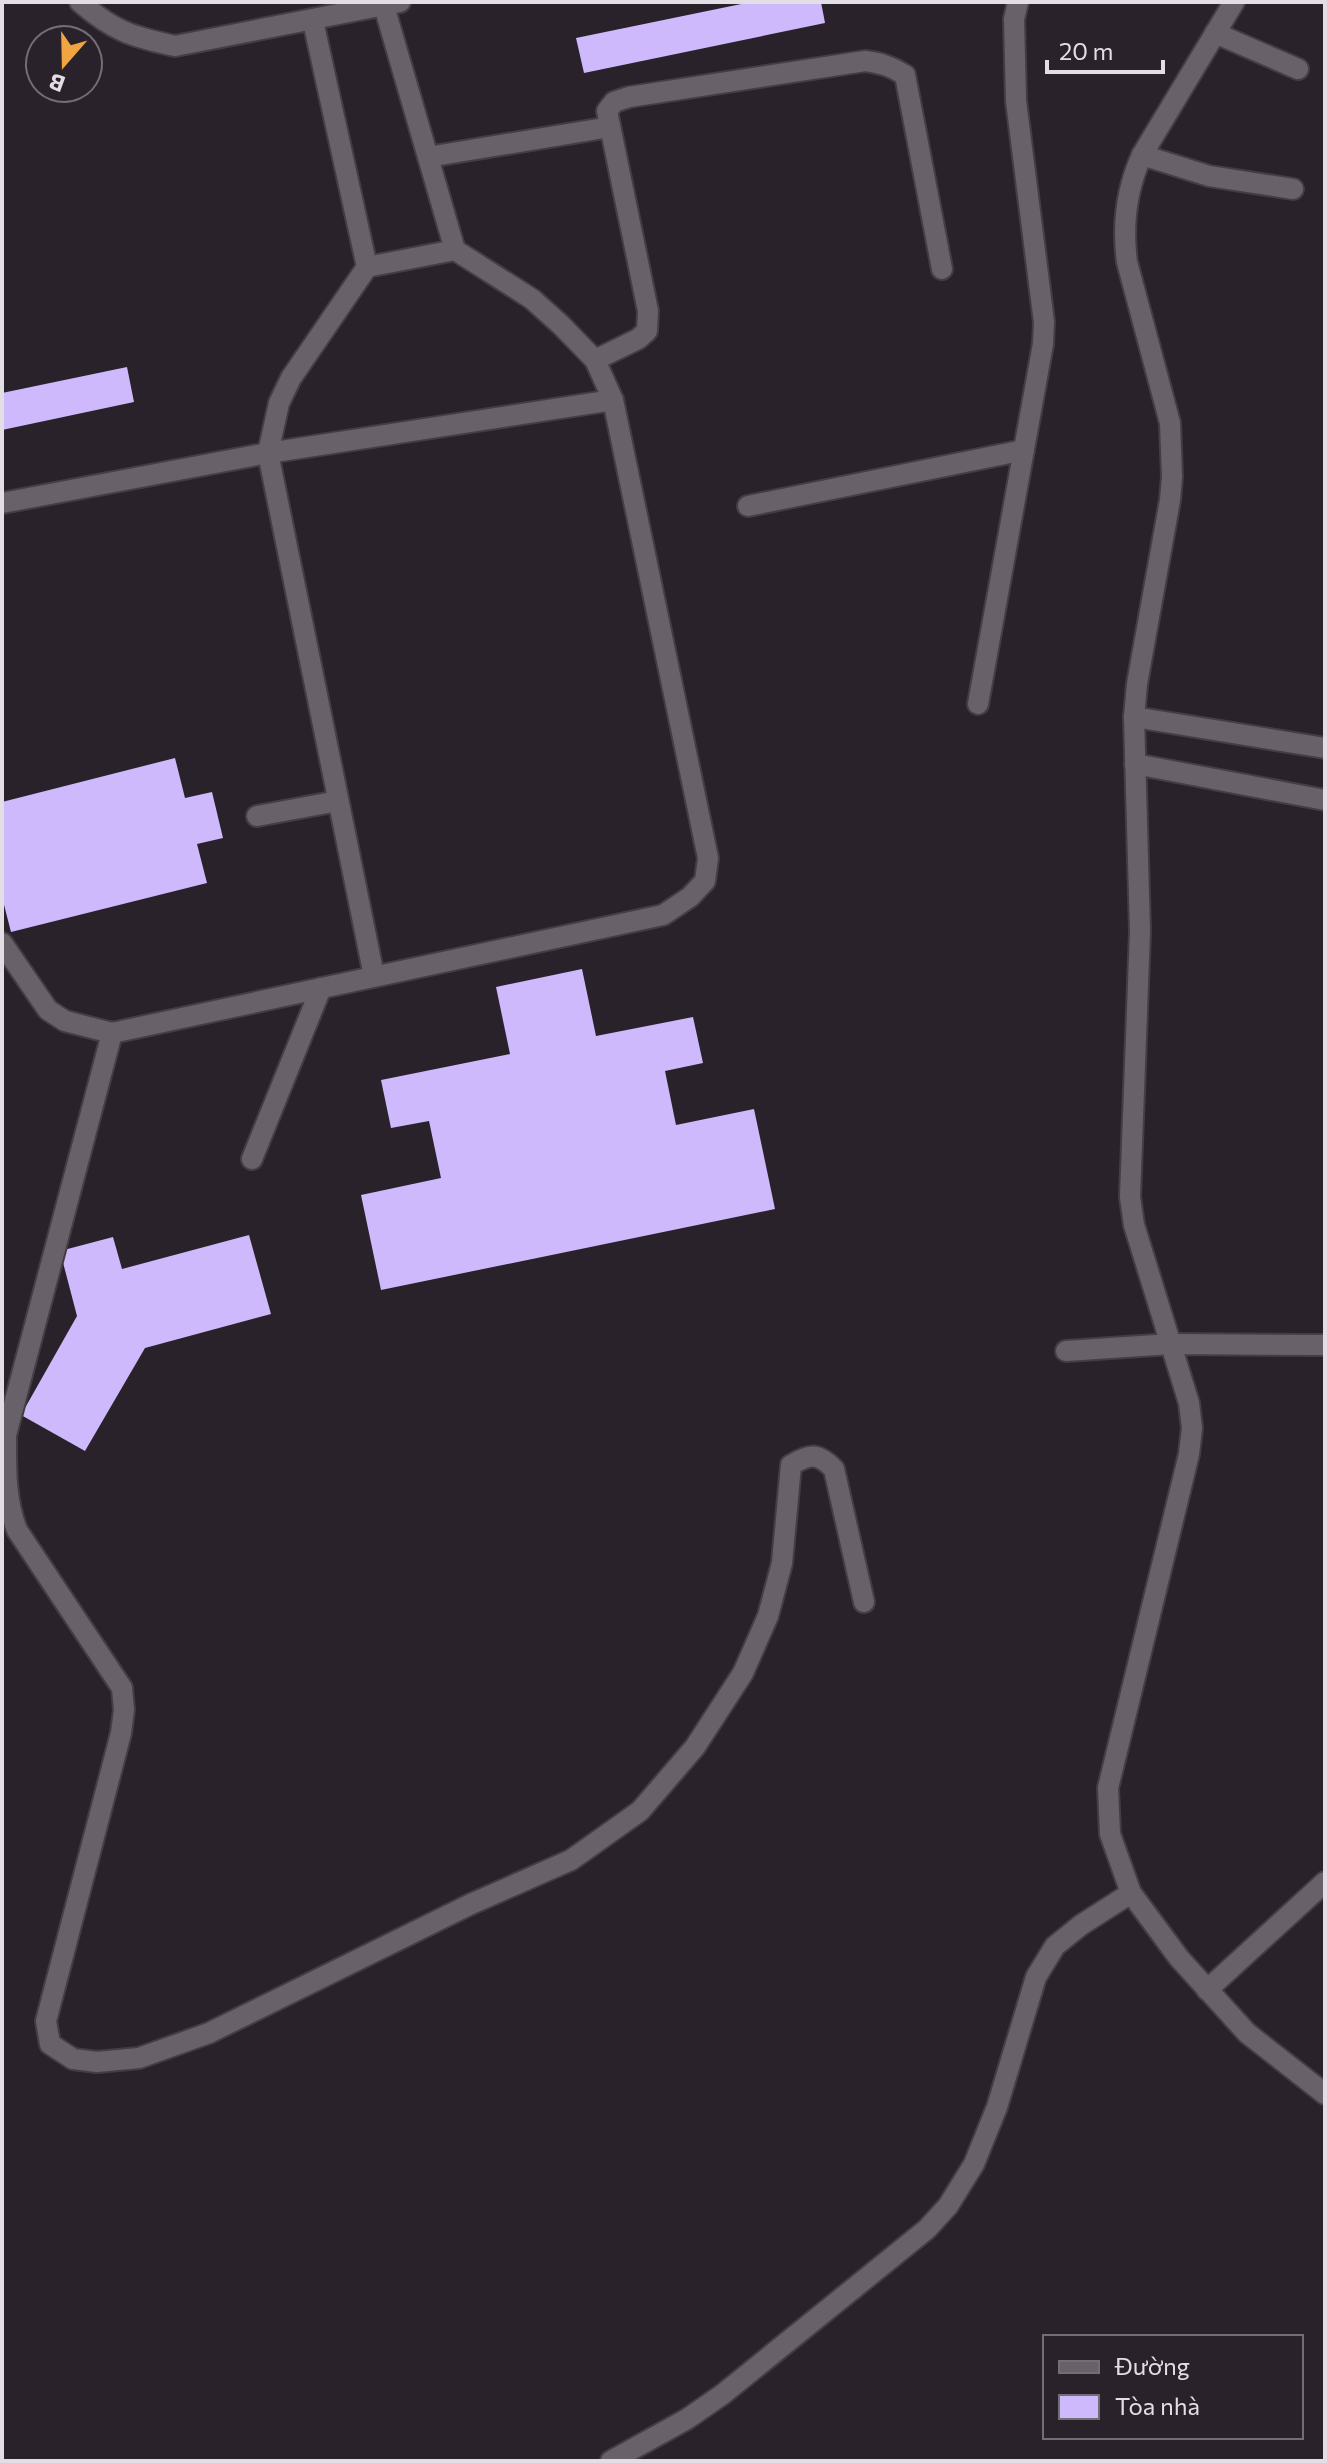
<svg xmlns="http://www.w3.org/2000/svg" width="1327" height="2463" font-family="Commissioner,sans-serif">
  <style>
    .building { fill: #cdb9fc }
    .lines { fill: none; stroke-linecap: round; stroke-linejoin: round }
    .minor-casing { stroke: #433e44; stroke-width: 24 }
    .minor { stroke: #69616a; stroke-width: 20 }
  </style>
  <rect width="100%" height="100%" fill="#29222a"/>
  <g class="building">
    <path d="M751,2H821L825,23L584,73L576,38Z"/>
    <path d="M127,367L134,402L2,430V393Z"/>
    <path d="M175,758L185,798L212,792L223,838L197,844L207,883L11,932L2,897V802Z"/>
    <path d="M582,969L596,1036L693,1017L703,1063L665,1071L676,1125L754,1109L775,1209L381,1290L361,1195L441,1178L429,1121L391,1128L381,1080L510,1054L496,987Z"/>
    <path d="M249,1235L271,1314L145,1348L85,1451L21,1415L77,1316L60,1251L113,1237L122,1269Z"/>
  </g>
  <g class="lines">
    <defs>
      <g id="minor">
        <path d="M80,2C113,31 133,37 175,46L400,2"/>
        <path d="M1234,2L1142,155C1126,190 1122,224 1127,262L1170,423L1172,477L1170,500L1137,684L1134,717L1140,931L1130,1197L1134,1225L1189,1403L1192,1428L1189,1454L1108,1788L1110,1834L1131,1893L1179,1958L1247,2033L1325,2094"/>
        <path d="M313,21L367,267"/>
        <path d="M1215,33L1298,69"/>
        <path d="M1142,155L1209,176L1293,189"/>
        <path d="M428,157L610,127"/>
        <path d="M595,360L638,339L647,331L648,311L607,111L614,102L629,97L865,61C880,63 891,66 905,75L942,269"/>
        <path d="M2,503L268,453L613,400"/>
        <path d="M748,506L1024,450"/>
        <path d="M978,704L1043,344L1044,322L1016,101L1014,19L1018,2"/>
        <path d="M1134,717L1325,748"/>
        <path d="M1135,764L1325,800"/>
        <path d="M257,816L338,801"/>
        <path d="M2,943L48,1010L65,1021L112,1033L663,915L690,897L705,881L708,858L613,400L595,360L561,325L532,299L455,250L384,6"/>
        <path d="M374,976L268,453L279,403L291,378L367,267L455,250"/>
        <path d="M112,1033L6,1435C6,1468 5,1499 17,1530L122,1688L124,1710L121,1733L46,2021L50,2044L73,2059L97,2062L139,2058L209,2033L471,1904L571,1860L640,1811L695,1747L743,1673L768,1616L782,1563L791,1465C811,1453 818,1453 834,1469L864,1602"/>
        <path d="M252,1159L321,988"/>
        <path d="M1066,1351L1171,1344L1325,1345"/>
        <path d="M1207,1990L1325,1882"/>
        <path d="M611,2461L687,2419L723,2394L927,2229L948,2206L974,2164L997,2107L1036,1977L1055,1946L1081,1925L1131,1893"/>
      </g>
    </defs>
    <use href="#minor" class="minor-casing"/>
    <use href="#minor" class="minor"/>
  </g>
  <rect width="1327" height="2463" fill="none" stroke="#e3dee4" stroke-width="8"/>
  <rect x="1043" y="2335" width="260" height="104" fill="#29222a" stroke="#736d74" stroke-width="2"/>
  <rect x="1059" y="2361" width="40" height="12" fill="#69616a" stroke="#736d74" stroke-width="2"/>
  <text x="1115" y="2375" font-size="24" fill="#e3dee4">Đường</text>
  <rect x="1059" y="2395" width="40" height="24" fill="#cdb9fc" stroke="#736d74" stroke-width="2"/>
  <text x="1115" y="2415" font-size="24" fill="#e3dee4">Tòa nhà</text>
  <g transform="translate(64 64) rotate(200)"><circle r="38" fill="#29222a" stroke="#736d74" stroke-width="2"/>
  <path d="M0-6L14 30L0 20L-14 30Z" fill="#f1a540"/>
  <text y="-12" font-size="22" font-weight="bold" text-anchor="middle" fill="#e3dee4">B</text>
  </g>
  <path d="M1047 60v12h116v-12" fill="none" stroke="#e3dee4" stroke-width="4"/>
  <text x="1059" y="60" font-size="24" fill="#e3dee4" stroke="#29222a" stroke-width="6" paint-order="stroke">20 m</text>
</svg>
